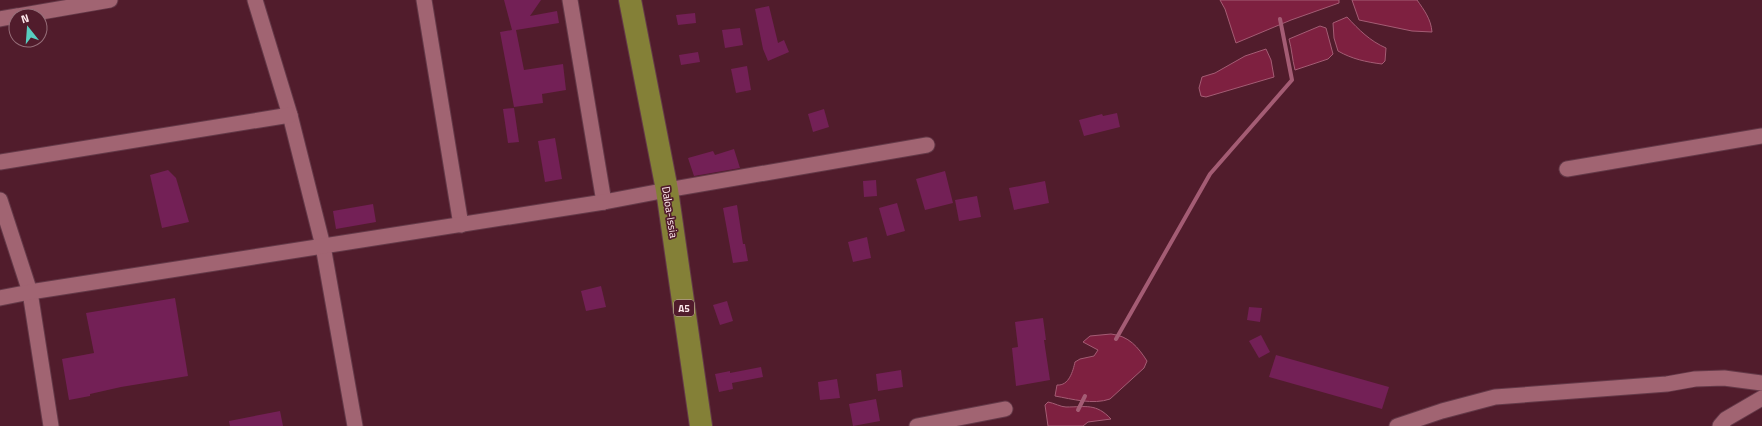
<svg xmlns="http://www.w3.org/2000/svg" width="1762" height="426" font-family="'Titillium Web',sans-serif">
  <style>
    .water { fill: #7e2040; stroke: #a45c74 }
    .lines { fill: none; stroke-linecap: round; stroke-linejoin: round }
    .stream { stroke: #a45c74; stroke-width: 4 }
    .building { fill: #732056 }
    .minor-casing { stroke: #643948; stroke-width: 17 }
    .primary-casing { stroke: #643948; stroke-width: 24 }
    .minor { stroke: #a16472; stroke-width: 15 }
    .primary { stroke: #848037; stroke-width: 22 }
    .labels { text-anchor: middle; stroke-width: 3.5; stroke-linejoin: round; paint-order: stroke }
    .shield { fill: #511c2c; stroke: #caabb2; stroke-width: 1 }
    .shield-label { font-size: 10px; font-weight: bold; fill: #fee8ec }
    .street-label { font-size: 11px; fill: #fee8ec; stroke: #511c2c }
  </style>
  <rect width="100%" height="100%" fill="#511c2c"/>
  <g class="water">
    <path d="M1220,0H1339V3L1291,20L1236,43L1225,9Z"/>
    <path d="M1352,0H1417C1424,10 1431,19 1432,32L1412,31L1359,20Z"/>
    <path d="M1347,17C1359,30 1370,41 1386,48L1385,61L1382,64C1366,62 1352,59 1338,51L1334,38L1333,23Z"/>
    <path d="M1320,26L1326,28L1333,54L1328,59L1295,70C1292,58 1292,50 1289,39Z"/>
    <path d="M1266,49L1271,60L1274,77L1206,97L1201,96L1199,88L1202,77L1215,73L1245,56Z"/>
    <path d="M1111,334C1129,336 1138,347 1147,361L1144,368L1110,399C1093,405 1072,399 1055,396L1057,385C1069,386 1073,371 1075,362L1080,359L1094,356L1098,350L1083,342L1090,336Z"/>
    <path d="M1048,402C1054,403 1061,407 1066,407C1086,407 1096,403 1111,419L1088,422L1083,426H1048L1045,405Z"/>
  </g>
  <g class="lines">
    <g class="stream">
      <path d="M1116,339L1210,174L1292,80L1280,19"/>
      <path d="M1078,410L1085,396"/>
    </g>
  </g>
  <g class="building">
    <path d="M504,0H541L530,16L557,11L559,23L516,30L524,70L563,64L566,90L542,94L543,103L514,107L500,32L512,30Z"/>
    <path d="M769,6L778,43L784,40L789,52L768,61L763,49L755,9Z"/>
    <path d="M695,13L696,23L678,25L676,15Z"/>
    <path d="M740,28L743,45L725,48L722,30Z"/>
    <path d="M698,52L700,62L681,65L679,55Z"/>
    <path d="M747,66L751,90L736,93L731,69Z"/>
    <path d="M514,108L519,142L508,143L503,109Z"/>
    <path d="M824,109L829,127L813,132L808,114Z"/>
    <path d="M1117,113L1120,127L1084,136L1079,120L1102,114L1103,116Z"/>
    <path d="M555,138L562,179L545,182L538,141Z"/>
    <path d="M734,149L740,168L694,176L688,158L713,151L715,155Z"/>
    <path d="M168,170L176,178L189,222L162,228L150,175Z"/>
    <path d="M945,171L953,203L925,210L916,179Z"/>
    <path d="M876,180L877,196L864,197L863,181Z"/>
    <path d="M1045,181L1049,203L1014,210L1009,188Z"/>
    <path d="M977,196L981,217L959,221L955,200Z"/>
    <path d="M897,203L905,231L887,236L879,208Z"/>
    <path d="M373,204L376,222L336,229L333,211Z"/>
    <path d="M737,205L743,244H745L748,261L733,263L723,208Z"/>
    <path d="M867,237L871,258L853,262L848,242Z"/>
    <path d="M601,286L606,307L586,311L581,291Z"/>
    <path d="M175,298L188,376L121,387L90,394V396L69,400L62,359L94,353L86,313Z"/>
    <path d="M727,301L733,321L720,325L713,305Z"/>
    <path d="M1249,307L1262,308L1260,322L1247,320Z"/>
    <path d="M1043,318L1046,340H1044L1050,380L1016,386L1012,348L1018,347L1015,322Z"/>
    <path d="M1261,335L1270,352L1259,358L1249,341Z"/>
    <path d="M1276,355L1389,387L1382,409L1269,377Z"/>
    <path d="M761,367L763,377L732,383L733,389L719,392L715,374L730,371V373Z"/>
    <path d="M901,370L903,387L878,391L876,374Z"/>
    <path d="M837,379L840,398L820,400L818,382Z"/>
    <path d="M876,399L880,421L853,426L849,404Z"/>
    <path d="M280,411L283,426H230L229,421Z"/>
  </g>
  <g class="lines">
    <defs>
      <g id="minor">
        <path d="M255,0L290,115L323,246L355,426"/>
        <path d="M424,0L461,225"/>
        <path d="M570,0L604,202"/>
        <path d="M18,16L110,0"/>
        <path d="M0,19L16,16"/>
        <path d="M0,162L290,115"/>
        <path d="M1567,169L1762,136"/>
        <path d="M0,200L30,292L51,426"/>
        <path d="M0,298L30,292L604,202L667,190L927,145"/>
        <path d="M917,426L1005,409"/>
        <path d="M1397,426L1442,411L1495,397L1667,384L1695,379L1724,378L1762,383"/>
        <path d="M1720,426L1726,419L1762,398"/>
      </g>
      <path id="primary" d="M630,0L667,190L701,426"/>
    </defs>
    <use href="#minor" class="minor-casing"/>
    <use href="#primary" class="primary-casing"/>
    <use href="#minor" class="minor"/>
    <use href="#primary" class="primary"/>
  </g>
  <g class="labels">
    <rect class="shield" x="674" y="300" width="20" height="16" rx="3"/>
    <g class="shield-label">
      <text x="684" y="312">A5</text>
    </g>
    <g class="street-label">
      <text transform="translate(670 212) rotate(81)" y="4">Daloa-Issia</text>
    </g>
  </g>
  <g transform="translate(28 28) rotate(343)"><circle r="19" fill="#511c2c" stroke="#966e79"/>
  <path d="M0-3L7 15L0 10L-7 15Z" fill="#58cec0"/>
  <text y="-6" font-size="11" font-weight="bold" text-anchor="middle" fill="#fee8ec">N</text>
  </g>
</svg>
